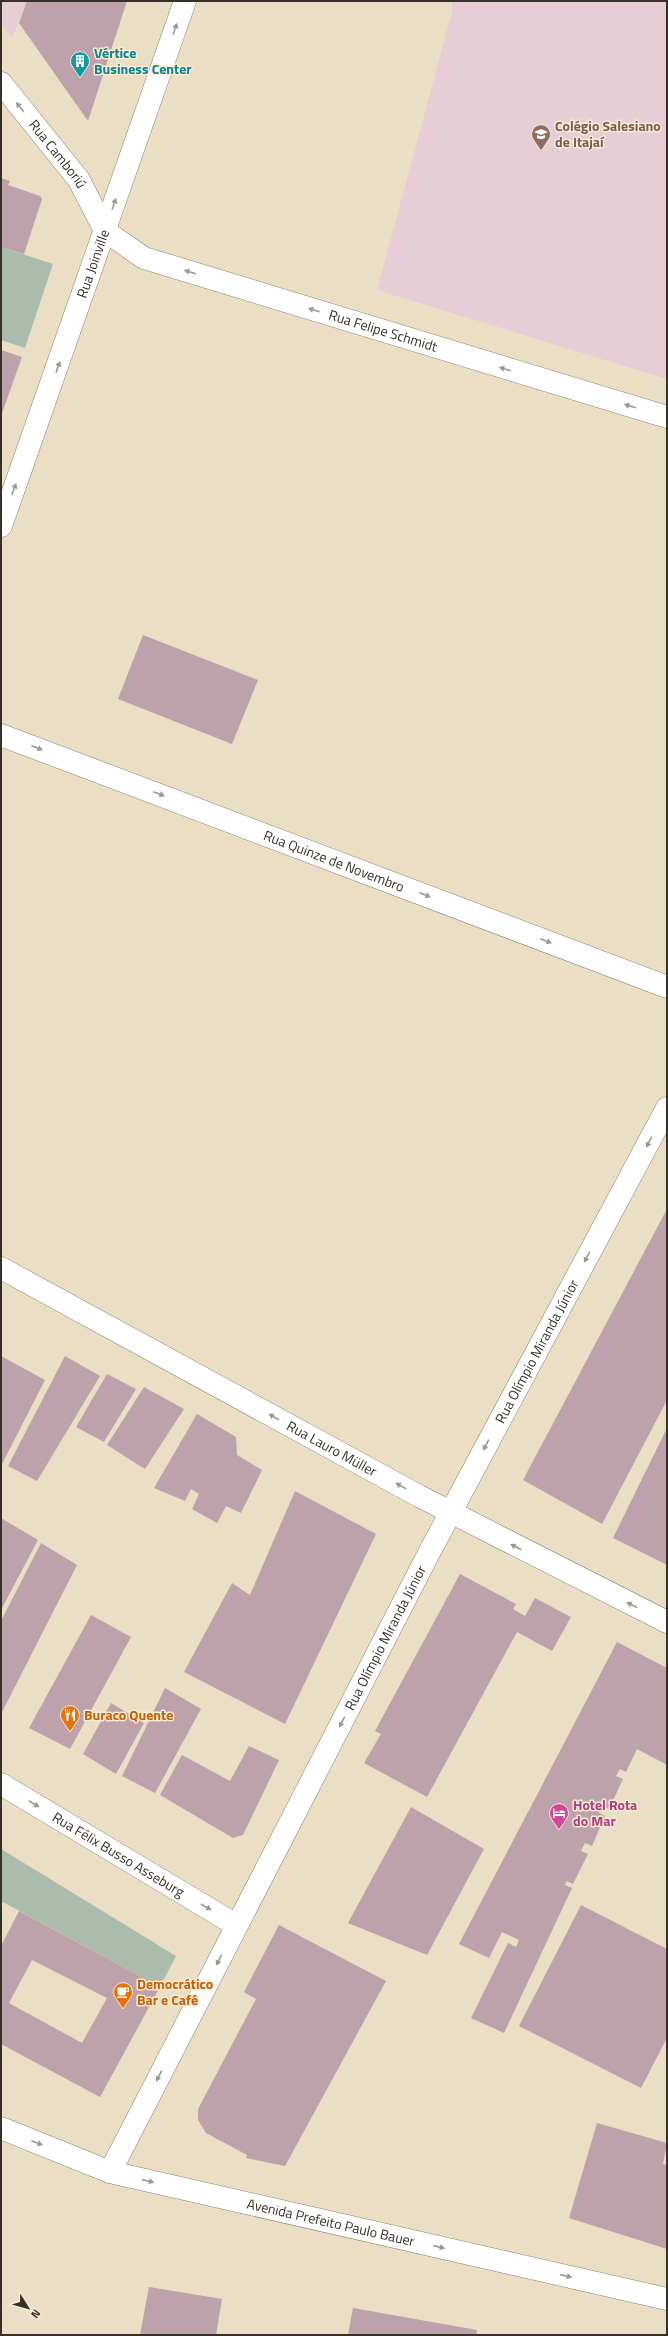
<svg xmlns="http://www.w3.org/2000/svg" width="668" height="2336" font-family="'Titillium Web',sans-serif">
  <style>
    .education { fill: #e7cdd5 }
    .green { fill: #abbcad }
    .building { fill: #bda1ab; fill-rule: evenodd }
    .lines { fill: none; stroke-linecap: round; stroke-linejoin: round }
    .secondary-casing { stroke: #8d826a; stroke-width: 23 }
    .secondary { stroke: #fff; stroke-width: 22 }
    .oneway { fill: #9a9893 }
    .labels { text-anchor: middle; stroke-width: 3; stroke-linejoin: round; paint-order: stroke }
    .culture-label { font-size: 14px; font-weight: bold; fill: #0d838f; stroke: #f7ebd1; text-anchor: start }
    .education-label { font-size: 14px; font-weight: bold; fill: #785e54; stroke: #f7ebd1; text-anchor: start }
    .street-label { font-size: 14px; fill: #363127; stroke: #f7ebd1 }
    .food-label { font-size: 14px; font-weight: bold; fill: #c56008; stroke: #f7ebd1; text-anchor: start }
    .hotel-label { font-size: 14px; font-weight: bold; fill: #b23c85; stroke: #f7ebd1; text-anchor: start }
  </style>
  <rect width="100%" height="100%" fill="#eadec4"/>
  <g class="education">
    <path d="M1,1H27L12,38L1,24Z"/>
    <path d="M452,1H667V379L377,290L452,12Z"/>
  </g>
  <g class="green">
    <path d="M1,247L53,264L25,348L1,340Z"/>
    <path d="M1,1849L176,1956L160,1987L1,1901Z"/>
  </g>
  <g class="building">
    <path d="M27,1H127L88,121L19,23Z"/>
    <path d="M1,178L10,181L8,185L40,196L42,199L24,254L1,247Z"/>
    <path d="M1,350L22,357L1,416Z"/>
    <path d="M143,635L258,680L232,744L118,699Z"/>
    <path d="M667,1209V1400L602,1524L523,1480Z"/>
    <path d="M1,1356L45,1380L1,1466Z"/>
    <path d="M65,1356L100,1376L37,1481L8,1466Z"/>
    <path d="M107,1374L136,1389L104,1442L76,1427Z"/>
    <path d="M144,1387L184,1409L145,1469L107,1445Z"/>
    <path d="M197,1414L236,1437L237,1455L262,1470L241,1513L226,1506L217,1523L192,1509L199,1494L191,1489L185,1501L154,1488Z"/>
    <path d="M667,1428V1565L613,1538Z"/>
    <path d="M295,1491L376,1534L285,1724L184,1672L232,1583L250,1595Z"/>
    <path d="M1,1518L38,1540L1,1610Z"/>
    <path d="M41,1543L77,1565L1,1714V1621Z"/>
    <path d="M460,1574L516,1604L513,1609L525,1616L535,1598L571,1617L552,1651L517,1632L427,1797L364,1763L381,1734L375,1731Z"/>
    <path d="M91,1615L131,1637L70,1749L29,1728Z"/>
    <path d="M617,1642L667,1668V1765L637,1749L626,1772L620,1769L616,1776L623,1779L609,1809L602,1806L599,1813L605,1816L592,1846L585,1843L581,1851L588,1854L573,1884L567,1881L565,1885L572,1888L504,2033L471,2018L508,1943L516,1947L519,1940L502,1932L489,1958L459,1944Z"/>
    <path d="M165,1688L201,1709L155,1793L122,1776Z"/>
    <path d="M111,1703L144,1723L116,1774L83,1754Z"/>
    <path d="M249,1746L279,1760L243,1835L233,1838L160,1795L182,1755L230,1781Z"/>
    <path d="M411,1807L484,1849L427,1955L348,1923Z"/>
    <path d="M581,1905L667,1949V2038L641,2088L519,2026Z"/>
    <path d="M19,1911L160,1987L100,2097L1,2044V1946ZM32,1960L107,1998L82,2043L9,2003Z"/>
    <path d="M279,1925L386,1981L285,2166L246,2158L247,2155L206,2133L198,2120V2109L256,1999L244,1992Z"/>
    <path d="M597,2123L667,2143L663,2164L667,2165V2249L569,2218Z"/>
    <path d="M149,2287L222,2299L216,2335H140Z"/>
    <path d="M353,2308L477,2330L476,2335H348Z"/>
  </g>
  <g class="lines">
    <defs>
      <g id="secondary">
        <path id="s1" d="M1,83L79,180L105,231L144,258L667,417"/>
        <path id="s2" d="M1,526L185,1"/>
        <path id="s3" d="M1,735L667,987"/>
        <path id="s4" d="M1,1268L419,1496L667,1622"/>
        <path id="s5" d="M1,1784L236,1925"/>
        <path id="s6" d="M1,2128L110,2172L667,2299"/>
        <path id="s7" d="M110,2172L430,1551L667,1108"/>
      </g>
    </defs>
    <use href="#secondary" class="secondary-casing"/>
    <use href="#secondary" class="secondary"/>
  </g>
  <defs><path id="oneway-solid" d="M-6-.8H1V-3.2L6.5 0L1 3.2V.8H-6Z"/></defs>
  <g class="oneway">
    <use href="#oneway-solid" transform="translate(175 29) rotate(-71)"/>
    <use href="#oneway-solid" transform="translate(20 107) rotate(-129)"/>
    <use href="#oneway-solid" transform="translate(114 204) rotate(-71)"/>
    <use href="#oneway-solid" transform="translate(190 272) rotate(-163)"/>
    <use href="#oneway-solid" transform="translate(314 310) rotate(-163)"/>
    <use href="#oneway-solid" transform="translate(58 367) rotate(-70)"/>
    <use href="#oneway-solid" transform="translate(505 369) rotate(-163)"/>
    <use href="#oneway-solid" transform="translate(630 406) rotate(-163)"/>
    <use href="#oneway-solid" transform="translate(14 489) rotate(-70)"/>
    <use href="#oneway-solid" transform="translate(37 748) rotate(21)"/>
    <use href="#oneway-solid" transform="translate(159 794) rotate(21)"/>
    <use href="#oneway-solid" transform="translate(425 895) rotate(21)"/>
    <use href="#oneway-solid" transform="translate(546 941) rotate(21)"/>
    <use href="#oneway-solid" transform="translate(649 1142) rotate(118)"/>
    <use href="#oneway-solid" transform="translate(587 1257) rotate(118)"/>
    <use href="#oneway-solid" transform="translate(274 1417) rotate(-151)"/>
    <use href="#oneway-solid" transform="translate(486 1445) rotate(118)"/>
    <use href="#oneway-solid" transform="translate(401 1486) rotate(-151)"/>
    <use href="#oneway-solid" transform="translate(516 1547) rotate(-153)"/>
    <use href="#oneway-solid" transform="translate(632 1605) rotate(-153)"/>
    <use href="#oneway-solid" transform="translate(342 1722) rotate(117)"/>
    <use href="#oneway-solid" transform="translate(34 1804) rotate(31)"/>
    <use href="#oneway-solid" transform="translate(206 1907) rotate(30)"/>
    <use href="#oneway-solid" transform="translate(219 1960) rotate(117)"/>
    <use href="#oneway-solid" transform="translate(159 2076) rotate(117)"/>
    <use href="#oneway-solid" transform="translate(37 2143) rotate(21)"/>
    <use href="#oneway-solid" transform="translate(148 2181) rotate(13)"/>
    <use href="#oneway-solid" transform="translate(439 2247) rotate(13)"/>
    <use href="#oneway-solid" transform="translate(566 2276) rotate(13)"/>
  </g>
  <defs>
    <symbol id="building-pin" viewBox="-11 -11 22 30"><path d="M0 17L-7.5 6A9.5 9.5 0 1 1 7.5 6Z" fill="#0f9aa8" stroke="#f7ebd1"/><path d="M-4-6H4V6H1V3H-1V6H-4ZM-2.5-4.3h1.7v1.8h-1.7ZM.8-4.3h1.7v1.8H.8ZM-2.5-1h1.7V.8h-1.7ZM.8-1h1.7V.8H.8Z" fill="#fff"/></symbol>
    <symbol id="school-pin" viewBox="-11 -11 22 30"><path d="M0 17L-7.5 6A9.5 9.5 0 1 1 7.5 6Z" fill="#8d6e63" stroke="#f7ebd1"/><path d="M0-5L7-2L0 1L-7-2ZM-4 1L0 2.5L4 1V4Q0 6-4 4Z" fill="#fff"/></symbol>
    <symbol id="restaurant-pin" viewBox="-11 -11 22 30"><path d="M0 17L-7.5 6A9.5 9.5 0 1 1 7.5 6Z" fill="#e8710a" stroke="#f7ebd1"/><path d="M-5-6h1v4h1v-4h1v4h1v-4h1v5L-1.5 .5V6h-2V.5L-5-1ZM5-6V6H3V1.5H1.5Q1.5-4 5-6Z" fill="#fff"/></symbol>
    <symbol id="hotel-pin" viewBox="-11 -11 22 30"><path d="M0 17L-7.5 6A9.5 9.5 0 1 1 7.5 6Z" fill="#d1479c" stroke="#f7ebd1"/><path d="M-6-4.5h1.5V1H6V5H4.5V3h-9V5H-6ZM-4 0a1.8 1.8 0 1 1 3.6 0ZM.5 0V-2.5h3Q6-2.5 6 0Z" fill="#fff"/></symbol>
    <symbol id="cafe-pin" viewBox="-11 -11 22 30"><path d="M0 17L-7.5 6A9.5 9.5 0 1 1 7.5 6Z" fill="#e8710a" stroke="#f7ebd1"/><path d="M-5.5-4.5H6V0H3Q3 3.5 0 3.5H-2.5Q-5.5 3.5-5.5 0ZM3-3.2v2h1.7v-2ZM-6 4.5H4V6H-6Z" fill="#fff"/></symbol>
  </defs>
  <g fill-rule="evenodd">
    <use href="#building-pin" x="69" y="50" width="22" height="30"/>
    <use href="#school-pin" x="530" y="123" width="22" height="30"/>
    <use href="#restaurant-pin" x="59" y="1704" width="22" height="30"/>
    <use href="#hotel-pin" x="548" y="1802" width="22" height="30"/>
    <use href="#cafe-pin" x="112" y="1981" width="22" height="30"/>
  </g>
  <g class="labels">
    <g class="culture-label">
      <text x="94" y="58">Vértice<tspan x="94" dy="16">Business Center</tspan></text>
    </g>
    <g class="education-label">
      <text x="555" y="131">Colégio Salesiano<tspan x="555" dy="16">de Itajaí</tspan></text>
    </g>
    <g class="street-label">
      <text dy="5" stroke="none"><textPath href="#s1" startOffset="91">Rua Camboriú</textPath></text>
      <text dy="5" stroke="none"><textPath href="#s2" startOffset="278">Rua Joinville</textPath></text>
      <text dy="5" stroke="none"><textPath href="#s1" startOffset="479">Rua Felipe Schmidt</textPath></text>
      <text dy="5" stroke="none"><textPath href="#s3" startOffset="356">Rua Quinze de Novembro</textPath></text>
      <text dy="5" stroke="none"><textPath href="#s7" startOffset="925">Rua Olímpio Miranda Júnior</textPath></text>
      <text dy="5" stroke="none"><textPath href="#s4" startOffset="377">Rua Lauro Müller</textPath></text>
      <text dy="5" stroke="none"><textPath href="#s7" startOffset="601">Rua Olímpio Miranda Júnior</textPath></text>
      <text dy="5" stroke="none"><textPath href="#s5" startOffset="137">Rua Félix Busso Asseburg</textPath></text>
      <text dy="5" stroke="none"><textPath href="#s6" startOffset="344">Avenida Prefeito Paulo Bauer</textPath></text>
    </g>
    <g class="food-label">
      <text x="84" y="1720">Buraco Quente</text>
      <text x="137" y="1989">Democrático<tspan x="137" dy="16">Bar e Café</tspan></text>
    </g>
    <g class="hotel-label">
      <text x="573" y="1810">Hotel Rota<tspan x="573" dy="16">do Mar</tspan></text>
    </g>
  </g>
  <rect width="668" height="2336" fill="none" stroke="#363127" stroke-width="4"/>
  <g transform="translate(28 2308) rotate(127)" stroke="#f7ebd1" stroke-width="3" paint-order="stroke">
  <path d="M0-3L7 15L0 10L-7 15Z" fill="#363127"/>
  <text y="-6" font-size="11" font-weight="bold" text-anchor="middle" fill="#363127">N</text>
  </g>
</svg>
